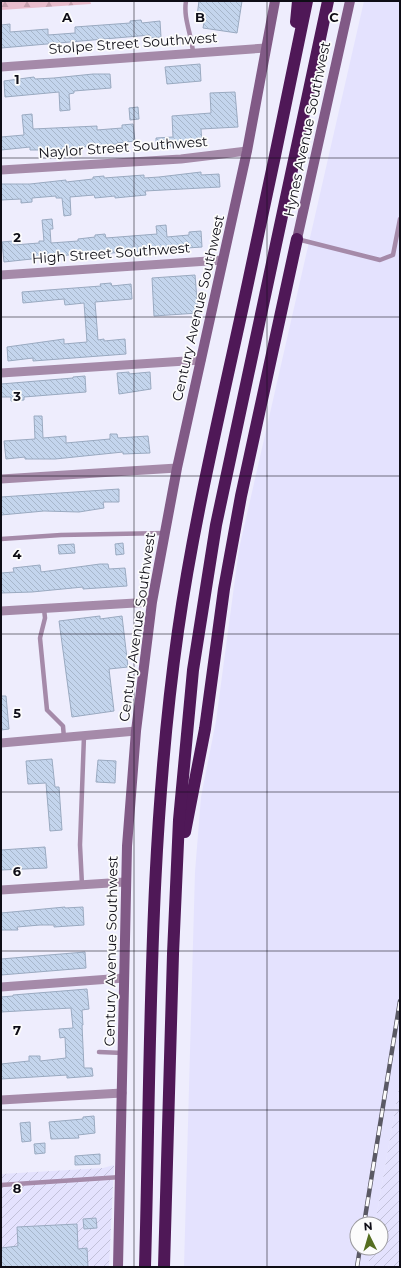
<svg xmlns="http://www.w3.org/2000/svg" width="401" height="1268" font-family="Montserrat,sans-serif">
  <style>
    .built { fill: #e4e2fe }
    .industrial { fill: url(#industrial-furrows) }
    .forest { fill: url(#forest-firs) }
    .building { fill: url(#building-back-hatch); stroke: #9aaac1 }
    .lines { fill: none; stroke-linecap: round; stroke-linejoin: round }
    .lane { stroke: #a58aa9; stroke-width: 4.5 }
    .street { stroke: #a58aa9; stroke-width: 9 }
    .secondary { stroke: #815a86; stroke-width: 10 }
    .highway { stroke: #4f1857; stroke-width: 12 }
    .rail-casing { stroke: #5a5964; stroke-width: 4.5 }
    .rail { stroke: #fcfcfc; stroke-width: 3; stroke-dasharray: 9; stroke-linecap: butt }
    .grid { fill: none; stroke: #0e0d16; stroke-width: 1; stroke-opacity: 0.55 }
    .labels { text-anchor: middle; stroke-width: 3.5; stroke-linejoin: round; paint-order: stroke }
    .street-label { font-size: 14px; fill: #0e0d16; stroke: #fcfcfc }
    .grid-label { font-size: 13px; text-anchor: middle; font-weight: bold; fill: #0e0d16; stroke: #fcfcfc; stroke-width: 3.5; stroke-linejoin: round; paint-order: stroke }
  </style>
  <defs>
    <pattern id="industrial-furrows" width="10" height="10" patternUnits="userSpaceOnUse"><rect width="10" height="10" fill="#e4e2fe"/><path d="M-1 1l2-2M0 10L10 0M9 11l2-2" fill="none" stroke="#c2c1d9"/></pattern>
    <pattern id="forest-firs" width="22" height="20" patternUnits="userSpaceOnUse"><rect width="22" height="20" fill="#e8bccc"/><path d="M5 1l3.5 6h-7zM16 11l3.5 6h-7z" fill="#c6a0ae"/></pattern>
    <pattern id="building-back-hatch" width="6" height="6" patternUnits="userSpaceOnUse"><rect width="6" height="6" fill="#c4d5ed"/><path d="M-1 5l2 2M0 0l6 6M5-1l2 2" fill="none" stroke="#a7b6ca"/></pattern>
  </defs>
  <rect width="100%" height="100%" fill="#eeedfd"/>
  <path class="built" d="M364,1H400V1082L375,1224H357V1248H371L368,1267H184L195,872L201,797L216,721L239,549Z"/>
  <g class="industrial">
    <path d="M400,1082V1267H368L371,1248H381V1224H375Z"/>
    <path d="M114,1165L109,1267H1V1174L103,1168Z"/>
  </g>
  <path class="forest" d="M1,1H90L91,4L1,10Z"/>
  <g class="building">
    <path d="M199,1H242L237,33L203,28L205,17L197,16Z"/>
    <path d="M141,20L142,23L160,21L161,37L150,38V35L1,48V25L10,24V32L48,29V35L75,33V27L130,23V21Z"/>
    <path d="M200,64L201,81L167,84L165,67Z"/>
    <path d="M93,74H110L111,88L74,91V93L69,94L70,110L60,111L59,92L5,97L4,81L34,77L35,79L54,78Z"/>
    <path d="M235,92L238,127L201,129L202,144L156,147V138L173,137L172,116L211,113L210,93Z"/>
    <path d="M138,107L139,119L130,120L129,108Z"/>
    <path d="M32,114L33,129L97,126V130L122,128V125L133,124L135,141L117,143V144L48,150H30V147L1,150V137L24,135L22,115Z"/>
    <path d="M201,172V175L219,174L220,187L145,191L146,195L115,198V196L95,198L94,195L70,197L71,215L64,216L62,198H56V196L32,198V202L21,203V199L1,200V184H30L66,180V182L93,179V177L104,176V178L144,175V178L159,177Z"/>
    <path d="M52,219L53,229H50L51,243L78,241V239L95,237V235L105,234L106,238L157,234L156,226L166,225L167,237L189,235V232L201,231L202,247L96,254V252L4,262L2,242L13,241L14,245L39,243V241H44L42,220Z"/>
    <path d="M195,275L198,313L154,316L152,278Z"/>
    <path d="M111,283L112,286L131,284L132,299L95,302L98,340L104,339V341L125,339L126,354L33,361V358L8,361L7,347L64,339V344L87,342L84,303L65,305L64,299L23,303L22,292L101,286L100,284Z"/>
    <path d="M129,372V374L150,372L151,389L119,394L117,373Z"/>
    <path d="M85,376L86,392L24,397V400L11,401V397H1V384L73,378V377Z"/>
    <path d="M34,416H42L43,438L66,436V443L110,439V434H117L118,438L148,436L150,453L123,454V452L55,459H25V457L6,459L4,441L35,439Z"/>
    <path d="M119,489V502H103L104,508L79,512L44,511L1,515V497Z"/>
    <path d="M123,543L124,554L116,555L115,544Z"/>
    <path d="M74,544L75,553L59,554L58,545Z"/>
    <path d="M100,564H108L109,569L125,568L127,586L83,589V587L32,592L1,593V573L14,572L13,568L40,565L41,572Z"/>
    <path d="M100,616V619L122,616L128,667L109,669L114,711L72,717L59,621Z"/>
    <path d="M1,696H6L9,729L1,730Z"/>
    <path d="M52,759L55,787H59L62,830L50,831L46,783L28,784L26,761Z"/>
    <path d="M98,760L116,761L115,783L96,782Z"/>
    <path d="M45,847L47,868L1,870V850Z"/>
    <path d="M65,907V908L83,907L84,925L54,927V925H40L17,927L18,930H1V913Z"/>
    <path d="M85,952L86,968L1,975V959Z"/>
    <path d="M87,989L89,1009L82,1010L83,1025H82L84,1068H92L93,1076L67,1078V1075L1,1079V1064L29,1061V1056H40V1061L66,1058L65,1037L60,1038L59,1029L73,1028L71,1008L1,1012V997L13,996V995Z"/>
    <path d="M94,1116L95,1133L78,1135L79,1138L51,1139L49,1122L83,1119V1117Z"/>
    <path d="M30,1122L31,1141L22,1142L20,1123Z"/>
    <path d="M45,1143V1153L35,1154L34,1144Z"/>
    <path d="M100,1154V1164L75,1165V1156Z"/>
    <path d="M96,1218L97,1228L84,1229L83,1219Z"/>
    <path d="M77,1224L78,1249L87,1248L88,1267H1V1248L18,1246L17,1227Z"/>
  </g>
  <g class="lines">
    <g class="lane">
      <path d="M186,1C183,19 192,35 193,53"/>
      <path d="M297,239L380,260L393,255L400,219"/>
      <path d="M1,539L61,535L165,533"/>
      <path d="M44,609L45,618L40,638L47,710L63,726L64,738"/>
      <path d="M82,885L80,845L84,736"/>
      <path d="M99,1052L123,1053"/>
      <path d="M1,1185L121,1177"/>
    </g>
    <g class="street">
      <path d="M1,67L266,48"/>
      <path d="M1,170L181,159L247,151"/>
      <path d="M1,275L223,260"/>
      <path d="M1,373L201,360"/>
      <path d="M1,479L177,468"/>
      <path d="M1,611L152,602"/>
      <path d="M1,743L136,731"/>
      <path d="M1,890L125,882"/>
      <path d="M1,987L124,978"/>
      <path d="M1,1100L122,1093"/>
    </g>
    <g class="secondary">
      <path d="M297,239L350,1"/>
      <path d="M118,1267L127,846L136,731L152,602L177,468L247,151L275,1"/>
    </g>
    <g class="highway">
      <path d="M296,22L298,1"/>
      <path d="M185,832L205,729L224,589L241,496L297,239"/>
      <path d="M145,1267C151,1055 148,841 178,631C195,512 224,396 249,278C269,186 288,93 307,1"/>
      <path d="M164,1267L173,954L179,820L193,670L216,525L328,1"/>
    </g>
    <defs>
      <g id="rail">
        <path d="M364,1224L400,1001"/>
        <path d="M357,1267L360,1248"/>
      </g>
    </defs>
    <use href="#rail" class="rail-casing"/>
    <use href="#rail" class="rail"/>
  </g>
  <path class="grid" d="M134,1V1267M267,1V1267M1,158H400M1,317H400M1,476H400M1,634H400M1,792H400M1,951H400M1,1110H400"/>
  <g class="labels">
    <g class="street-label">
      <text transform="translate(133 43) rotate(-4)" y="5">Stolpe Street Southwest</text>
      <text transform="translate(307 129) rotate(-78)" y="5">Hynes Avenue Southwest</text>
      <text transform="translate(123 147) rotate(-4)" y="5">Naylor Street Southwest</text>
      <text transform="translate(111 253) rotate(-4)" y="5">High Street Southwest</text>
      <text transform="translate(198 308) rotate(-77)" y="5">Century Avenue Southwest</text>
      <text transform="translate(137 627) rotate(-82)" y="5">Century Avenue Southwest</text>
      <text transform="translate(111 951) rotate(-89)" y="5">Century Avenue Southwest</text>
    </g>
  </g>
  <g class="grid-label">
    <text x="67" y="22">A</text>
    <text x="200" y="22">B</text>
    <text x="334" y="22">C</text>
    <text x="17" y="84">1</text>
    <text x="17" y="242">2</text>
    <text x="17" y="401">3</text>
    <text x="17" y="559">4</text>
    <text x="17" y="718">5</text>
    <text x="17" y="876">6</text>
    <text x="17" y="1035">7</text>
    <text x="17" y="1193">8</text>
  </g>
  <rect width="401" height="1268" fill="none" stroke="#0e0d16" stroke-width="4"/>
  <g transform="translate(369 1236) rotate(355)"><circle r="19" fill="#fcfcfc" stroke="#9d9ca0"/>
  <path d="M0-3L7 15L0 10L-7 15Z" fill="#556e20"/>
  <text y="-6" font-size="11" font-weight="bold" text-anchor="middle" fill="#0e0d16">N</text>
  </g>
</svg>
